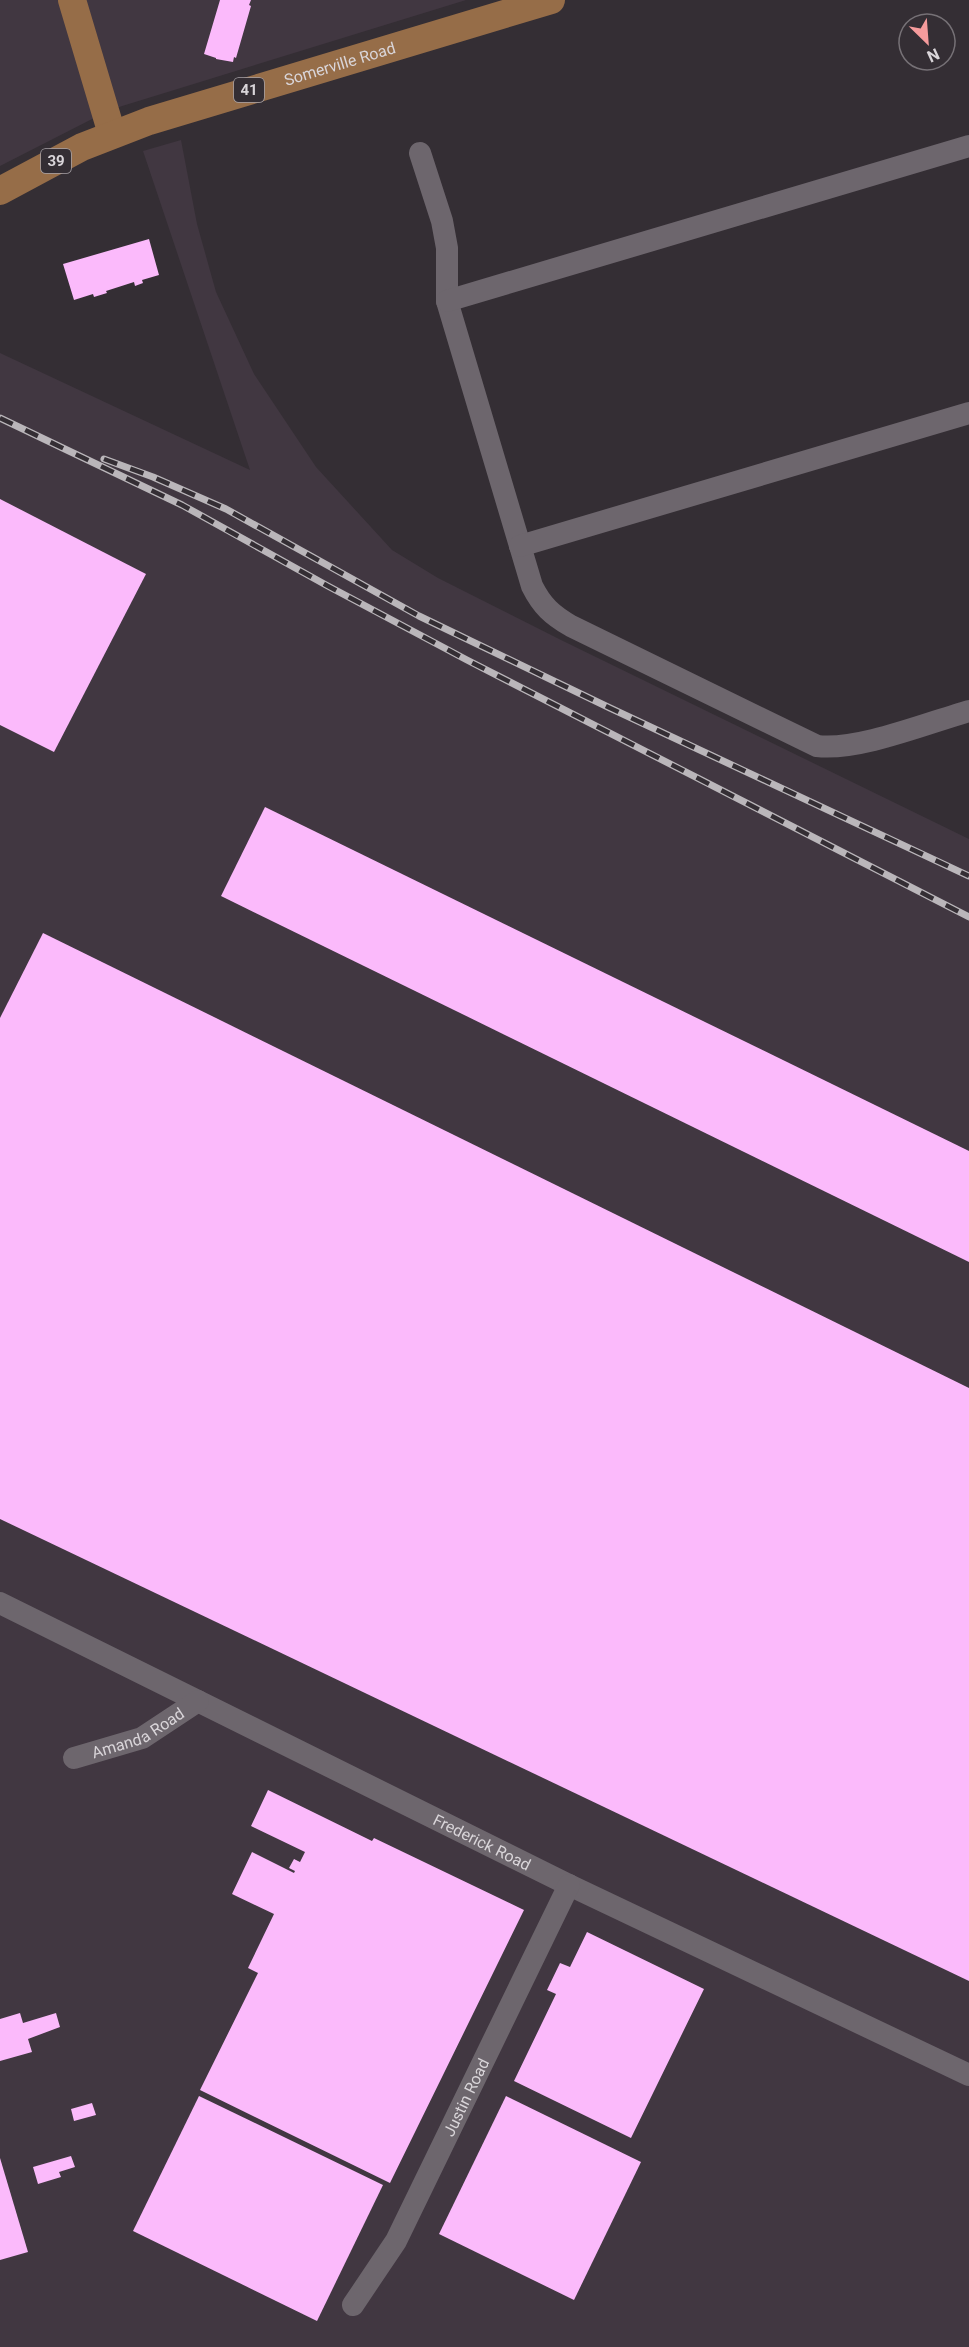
<svg xmlns="http://www.w3.org/2000/svg" width="969" height="2347" font-family="Roboto,sans-serif">
  <style>
    .built { fill: #413741 }
    .building { fill: #fbbafb }
    .lines { fill: none; stroke-linecap: round; stroke-linejoin: round }
    .minor { stroke: #6d666d; stroke-width: 22 }
    .major { stroke: #966d48; stroke-width: 28 }
    .rail-casing { stroke: #bab6ba; stroke-width: 7 }
    .rail { stroke: #342e34; stroke-width: 4.5; stroke-dasharray: 14; stroke-linecap: butt }
    .labels { text-anchor: middle; stroke-width: 6; stroke-linejoin: round; paint-order: stroke }
    .shield { fill: #342e34; stroke: #a8a3a8; stroke-width: 1.5 }
    .shield-label { font-size: 15px; font-weight: bold; fill: #d9d5d9 }
    .street-label { font-size: 16px; fill: #d9d5d9; stroke: #342e34 }
  </style>
  <rect width="100%" height="100%" fill="#342e34"/>
  <g class="built">
    <path d="M0,0H59L96,117L0,166Z"/>
    <path d="M72,0H466L106,111Z"/>
    <path d="M181,140L197,224L216,292L254,374L316,467L392,550L438,578L561,640L969,839V2347H0V353L250,470L143,151Z"/>
  </g>
  <g class="building">
    <path d="M220,0H251L249,5L251,6L236,58L234,57L233,62L216,59V58L204,54Z"/>
    <path d="M149,239L159,275L142,280L143,283L135,286L134,282L106,291L107,293L94,297L93,294L74,300L63,264Z"/>
    <path d="M0,499L146,574L54,752L0,725Z"/>
    <path d="M265,807L969,1151V1262L221,896Z"/>
    <path d="M43,933L969,1388V1981L0,1519V1018Z"/>
    <path d="M268,1790L372,1841L374,1838L524,1910L390,2183L200,2090L258,1973L248,1968L274,1914L232,1894L252,1852L294,1873L295,1871L289,1868L294,1859L300,1862L305,1852L251,1826Z"/>
    <path d="M587,1932L704,1989L631,2138L514,2081L556,1994L547,1990L560,1963L570,1967Z"/>
    <path d="M20,2013L23,2023L56,2013L60,2027L28,2039L32,2052L0,2061V2019Z"/>
    <path d="M199,2096L383,2185L317,2321L133,2231Z"/>
    <path d="M506,2096L641,2162L574,2300L439,2234Z"/>
    <path d="M92,2103L96,2115L74,2121L71,2109Z"/>
    <path d="M71,2156L75,2167L59,2172L61,2177L38,2184L33,2167Z"/>
    <path d="M0,2158L28,2252L0,2260Z"/>
  </g>
  <g class="lines">
    <g class="minor">
      <path d="M420,153L442,221L447,248V301L532,586C542,606 552,615 571,626L817,746C858,751 927,723 969,711"/>
      <path d="M447,301L969,146"/>
      <path d="M520,546L969,413"/>
      <path id="s1" d="M0,1603L569,1885L969,2075"/>
      <path id="s2" d="M74,1758L142,1738L198,1701"/>
      <path id="s3" d="M353,2305L396,2241L569,1885"/>
    </g>
    <g class="major">
      <path d="M72,0L112,134"/>
      <path id="s4" d="M0,191L82,147L149,121L551,0"/>
    </g>
    <defs>
      <g id="rail">
        <path d="M0,418L182,505L326,585L467,660L969,917"/>
        <path d="M104,459L153,477L226,509L419,616L610,708L969,876"/>
      </g>
    </defs>
    <use href="#rail" class="rail-casing"/>
    <use href="#rail" class="rail"/>
  </g>
  <g class="labels">
    <g class="shield">
      <rect x="234" y="78" width="30" height="24" rx="4.5"/>
      <rect x="41" y="149" width="30" height="24" rx="4.5"/>
    </g>
    <g class="shield-label">
      <text x="249" y="95">41</text>
      <text x="56" y="166">39</text>
    </g>
    <g class="street-label">
      <text dy="6" stroke="none"><textPath href="#s4" startOffset="364">Somerville Road</textPath></text>
      <text dy="6" stroke="none"><textPath href="#s2" startOffset="69">Amanda Road</textPath></text>
      <text dy="6" stroke="none"><textPath href="#s1" startOffset="538">Frederick Road</textPath></text>
      <text dy="6" stroke="none"><textPath href="#s3" startOffset="237">Justin Road</textPath></text>
    </g>
  </g>
  <g transform="translate(927 42) rotate(155)"><circle r="28" fill="#342e34" stroke="#767176" stroke-width="1.5"/>
  <path d="M0-4.5L10 22L0 15L-10 22Z" fill="#f59b9c"/>
  <text y="-9" font-size="16" font-weight="bold" text-anchor="middle" fill="#d9d5d9">N</text>
  </g>
</svg>
